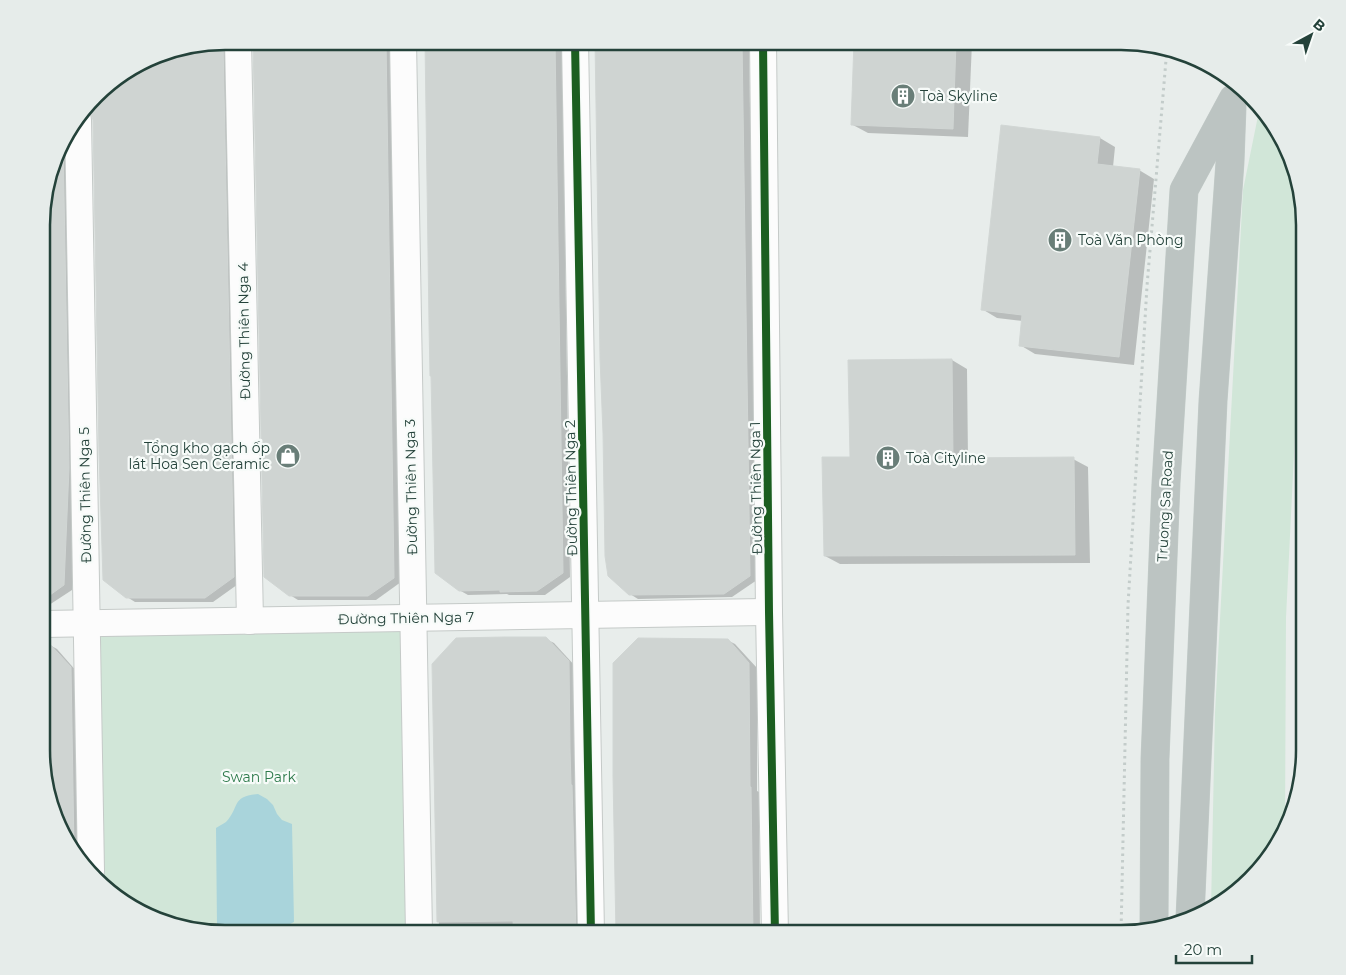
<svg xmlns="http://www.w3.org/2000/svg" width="1346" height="975" font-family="Montserrat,sans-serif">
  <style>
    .green { fill: #d1e6d8 }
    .water { fill: #a9d4db }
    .shadow { fill: #0003 }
    .building { fill: #cfd4d2; stroke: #d1d6d4 }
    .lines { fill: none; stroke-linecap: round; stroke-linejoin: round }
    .minor-casing { stroke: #c5cac8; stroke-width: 28 }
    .highway-casing { stroke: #c3ccc9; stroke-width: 29 }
    .path { stroke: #c3ccca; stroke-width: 3; stroke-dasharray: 2.5 4; stroke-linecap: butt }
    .minor { stroke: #fcfcfc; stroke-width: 26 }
    .highway { stroke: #bcc4c2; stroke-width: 28 }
    .cycleway-casing { stroke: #f7fbf9; stroke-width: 11 }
    .cycleway { stroke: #1b5e20; stroke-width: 8 }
    .labels { text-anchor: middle; stroke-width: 4.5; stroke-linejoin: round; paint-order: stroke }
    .poi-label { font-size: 14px; fill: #24423a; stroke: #f7fbf9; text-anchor: start }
    .street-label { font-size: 14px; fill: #24423a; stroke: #f7fbf9 }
    .park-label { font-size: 14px; fill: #2d7a4b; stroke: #f7fbf9 }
    .rim { fill: none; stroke: #24423a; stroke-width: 2.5 }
  </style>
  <rect width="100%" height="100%" fill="#e8edeb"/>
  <g class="green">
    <path d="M1259,111L1286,143L1304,213V248L1286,618L1285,828L1267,862L1211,908L1215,713L1243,190Z"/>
    <path d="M413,618L419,933H213L166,924L113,896L91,871L87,624Z"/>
  </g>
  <path class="water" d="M258,794L267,799L273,805L277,814L282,820L292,824L294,922L284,927L279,933H231L227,929L217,926L216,828C219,826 223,824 226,822C240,807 231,796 258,794Z"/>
  <g class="shadow">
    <path d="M225,41L241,582L213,602H135L127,597L94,120L90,109H87L104,87L155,55Z"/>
    <path d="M254,41H393L401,582L376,600H298L290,595Z"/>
    <path d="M426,41H562L570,577L545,595H509L507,594L468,595L459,590Z"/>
    <path d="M596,41H749L757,580L732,597L638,599L630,594Z"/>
    <path d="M855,42H972L968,137L868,133L853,125Z"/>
    <path d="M70,130L76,473L72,590L46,607H43V201L60,143Z"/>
    <path d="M1100,138L1115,147L1113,167L1139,170L1154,179L1134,365L1035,354L1020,345L1023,321L997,318L982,309Z"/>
    <path d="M952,360L967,369L968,459H1073L1088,467L1090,563L840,564L825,556L851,458Z"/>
    <path d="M546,639L554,643L576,667L583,934L439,933L434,664Z"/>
    <path d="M727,640L735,644L757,668V791L759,792L760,934H617Z"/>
    <path d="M43,644H48L57,649L78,673L82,860L66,842L43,774Z"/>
  </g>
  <g class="building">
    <path d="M253,41H386L394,578L368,596H289L264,577Z"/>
    <path d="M425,41H555L563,573L537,591L500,592V590L459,591L435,573L431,376H430L429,323Z"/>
    <path d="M595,41H742L750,576L724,594L629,595L608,576L605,556L603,433L600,358Z"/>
    <path d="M223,42L234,577L205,598H126L103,580L99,453L93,120L91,113L87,109L104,87L147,60H159V54Z"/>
    <path d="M854,42H956L953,129L851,125Z"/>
    <path d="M1001,125L1100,137L1097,164L1140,169L1119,357L1019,346L1022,315L981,310Z"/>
    <path d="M63,140L69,468L64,585L43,600V201L60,143Z"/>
    <path d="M952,359L953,458L1074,457L1075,555L824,556L822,457H850L848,360Z"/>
    <path d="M505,637H546L569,661L570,749L571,785H572L576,934H514L513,921L437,922L432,664L456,638Z"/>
    <path d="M638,638L728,639L749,663L750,787H751L753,934H616L613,775V663Z"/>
    <path d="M43,639H45L71,667L74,851L66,842L43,774Z"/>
  </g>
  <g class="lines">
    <defs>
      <g id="minor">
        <path d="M238,41L250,621"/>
        <path d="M403,41L419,933"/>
        <path d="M575,41L591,934"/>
        <path d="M763,41L769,612L775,934"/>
        <path d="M78,120L91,871"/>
        <path d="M43,624L769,612"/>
      </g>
      <g id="highway">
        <path d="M1190,918L1213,401L1230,162L1232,107"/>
        <path d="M1154,926L1155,759L1166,483L1184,190L1233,99"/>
      </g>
    </defs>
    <use href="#minor" class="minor-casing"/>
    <use href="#highway" class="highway-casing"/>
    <path class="path" d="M1121,934L1128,605L1147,286L1167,48"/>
    <use href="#minor" class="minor"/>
    <use href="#highway" class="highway"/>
    <defs>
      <g id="cycleway">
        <path d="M575,41L591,934"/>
        <path d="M763,41L769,612L775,934"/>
      </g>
    </defs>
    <use href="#cycleway" class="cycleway-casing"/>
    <use href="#cycleway" class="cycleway"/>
  </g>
  <defs>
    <symbol id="building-disc" viewBox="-11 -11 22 22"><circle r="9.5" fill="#697e78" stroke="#f7fbf9"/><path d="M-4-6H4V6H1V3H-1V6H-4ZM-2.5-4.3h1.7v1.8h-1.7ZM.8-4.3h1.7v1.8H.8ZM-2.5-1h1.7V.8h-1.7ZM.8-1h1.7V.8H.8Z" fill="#fff"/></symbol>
    <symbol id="shop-disc" viewBox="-11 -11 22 22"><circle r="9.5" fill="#697e78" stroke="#f7fbf9"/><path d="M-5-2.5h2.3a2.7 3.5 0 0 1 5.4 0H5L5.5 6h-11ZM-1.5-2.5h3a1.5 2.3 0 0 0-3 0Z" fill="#fff"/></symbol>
  </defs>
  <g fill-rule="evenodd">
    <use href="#building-disc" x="889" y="82" width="28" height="28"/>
    <use href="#building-disc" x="1046" y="226" width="28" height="28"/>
    <use href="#shop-disc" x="274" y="442" width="28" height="28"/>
    <use href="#building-disc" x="874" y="444" width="28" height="28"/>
  </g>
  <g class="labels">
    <g class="poi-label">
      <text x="920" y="101">Toà Skyline</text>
      <text x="1078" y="245">Toà Văn Phòng</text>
      <text x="270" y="453" text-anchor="end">Tổng kho gạch ốp<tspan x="270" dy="16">lát Hoa Sen Ceramic</tspan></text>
      <text x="906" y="463">Toà Cityline</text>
    </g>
    <g class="street-label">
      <text transform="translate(244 331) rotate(-91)" y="5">Đường Thiên Nga 4</text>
      <text transform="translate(411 487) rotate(-91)" y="5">Đường Thiên Nga 3</text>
      <text transform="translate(571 488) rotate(-91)" y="5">Đường Thiên Nga 2</text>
      <text transform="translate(756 488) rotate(-91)" y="5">Đường Thiên Nga 1</text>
      <text transform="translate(85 495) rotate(-91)" y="5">Đường Thiên Nga 5</text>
      <text transform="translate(1165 506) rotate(-87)" y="5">Truong Sa Road</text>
      <text transform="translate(406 618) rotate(-1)" y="5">Đường Thiên Nga 7</text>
    </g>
    <g class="park-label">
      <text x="259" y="782">Swan Park</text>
    </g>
  </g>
  <path d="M0 0H1346V975H0ZM225 50H1121A175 175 0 0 1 1296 225V750A175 175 0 0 1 1121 925H225A175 175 0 0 1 50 750V225A175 175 0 0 1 225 50Z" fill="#e6ecea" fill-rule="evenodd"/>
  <path class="rim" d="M225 50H1121A175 175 0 0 1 1296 225V750A175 175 0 0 1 1121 925H225A175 175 0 0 1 50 750V225A175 175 0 0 1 225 50Z"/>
  <g transform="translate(1311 35) rotate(40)" stroke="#f7fbf9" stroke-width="4" paint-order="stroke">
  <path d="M0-4L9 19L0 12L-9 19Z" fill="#24423a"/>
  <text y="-8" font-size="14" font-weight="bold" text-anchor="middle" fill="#24423a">B</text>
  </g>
  <path d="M1176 955v8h76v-8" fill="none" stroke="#24423a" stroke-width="2.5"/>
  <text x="1184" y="955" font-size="15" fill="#24423a" stroke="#f7fbf9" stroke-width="4" paint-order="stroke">20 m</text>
</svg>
